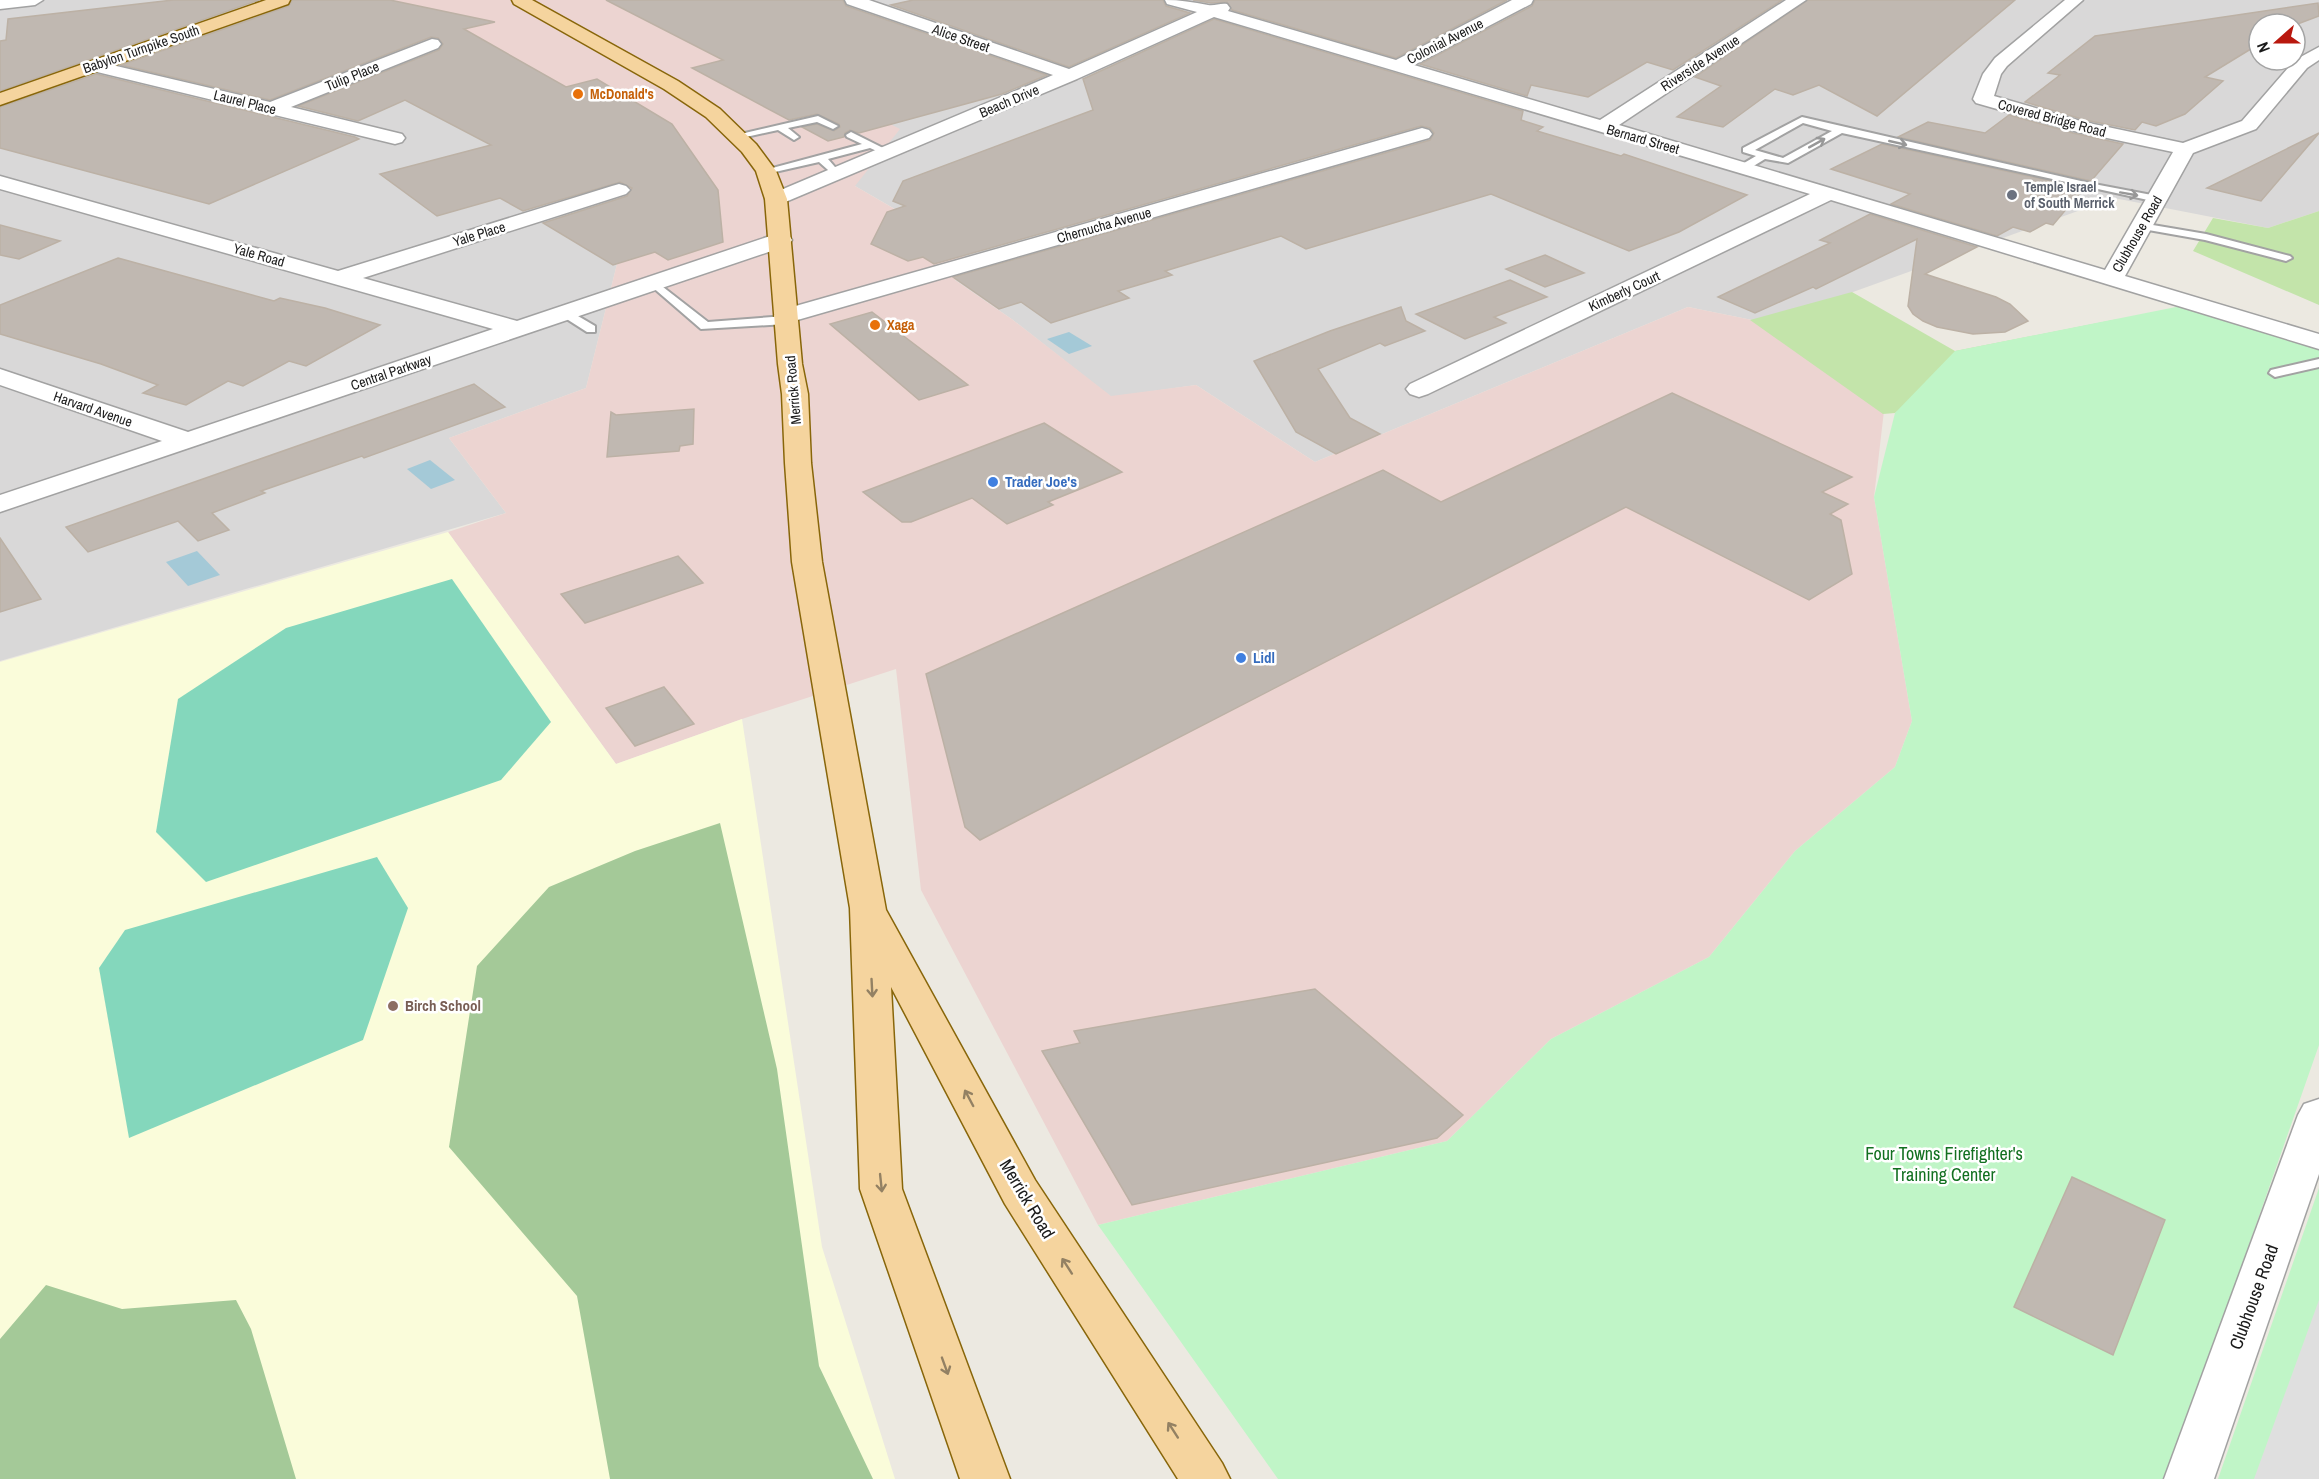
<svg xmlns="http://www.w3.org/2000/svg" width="2319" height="1479" font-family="'Archivo Narrow',sans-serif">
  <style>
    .residential { fill: #d9d8d8; fill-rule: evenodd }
    .commercial { fill: #ecd4d1 }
    .education { fill: #fafcda }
    .grass { fill: #c3e4aa }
    .forest { fill: #a4c998 }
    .park { fill: #c0f5c7 }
    .pitch { fill: #84d7bc }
    .parking { fill: #dfdfdf }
    .water { fill: #a4c9d7 }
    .building { fill: #c0b8b1; stroke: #bcb1a5; stroke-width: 1.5 }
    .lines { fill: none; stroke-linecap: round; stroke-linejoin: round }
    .lane-casing { stroke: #a2a2a2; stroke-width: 4 }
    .street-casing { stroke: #a2a2a2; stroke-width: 3 }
    .primary-casing { stroke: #88660a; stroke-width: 3 }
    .lane { fill: #fff; fill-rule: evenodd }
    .street { fill: #fff; fill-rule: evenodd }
    .primary { fill: #f5d49e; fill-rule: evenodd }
    .oneway { stroke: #989898 }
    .oneway2 { stroke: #938163 }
    .food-dot { fill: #e8710a; stroke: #fff; stroke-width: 2 }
    .worship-dot { fill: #6b7280; stroke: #fff; stroke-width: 2 }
    .shop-dot { fill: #3f7fe0; stroke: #fff; stroke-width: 2 }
    .education-dot { fill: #8d6e63; stroke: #fff; stroke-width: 2 }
    .labels { text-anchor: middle; stroke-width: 5; stroke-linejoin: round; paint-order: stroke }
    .far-street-label { font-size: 14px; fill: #1b1b1b; stroke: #fff }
    .far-food-label { font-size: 14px; font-weight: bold; fill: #c56008; stroke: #fff; text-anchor: start }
    .far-worship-label { font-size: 14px; font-weight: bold; fill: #5b616d; stroke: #fff; text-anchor: start }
    .shop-label { font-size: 15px; font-weight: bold; fill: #366cbe; stroke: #fff; text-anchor: start }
    .education-label { font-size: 15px; font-weight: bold; fill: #785e54; stroke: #fff; text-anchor: start }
    .near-park-label { font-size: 18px; fill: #127020; stroke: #fff }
    .near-street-label { font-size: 18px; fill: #1b1b1b; stroke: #fff }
  </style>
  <rect width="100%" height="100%" fill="#ece9e1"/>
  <g class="residential">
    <path d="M0,0H314L389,17L573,134L616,172L617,264L586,388L449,438L506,513L0,661Z"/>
    <path d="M684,0H2319V211L2268,228L2114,198L1767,323L1688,307L1315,462L1196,385L1111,397L1013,320L955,280L966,250L855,186L839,99ZM2259,24H2295V60H2259Z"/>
  </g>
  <path class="commercial" d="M314,0H684L840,99L900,129L855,186L967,251L955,280L1013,320L1111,396L1196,385L1315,462L1688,307L1767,323L1885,402L1874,497L1912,721L1895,767L1795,851L1709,957L1551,1039L1447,1141L1098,1225L921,890L896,669L742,719L616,764L448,532L506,513L449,438L586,388L617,264L616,173L573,134L389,17Z"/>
  <path class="education" d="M448,532L616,764L742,719L822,1247L895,1479H0V662Z"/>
  <g class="grass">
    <path d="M2319,211V305L2193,251L2213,218L2268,228Z"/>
    <path d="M1852,292L1955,351L2118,319L1955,370L1895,413L1883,414L1750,320Z"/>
  </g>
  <g class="forest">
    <path d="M720,823L777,1069L819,1366L873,1479H610L577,1296L449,1147L477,966L549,887L635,851Z"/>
    <path d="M46,1285L122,1309L236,1300L251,1329L296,1479H0V1339Z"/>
  </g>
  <g class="park">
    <path d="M2186,305L2319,348V1045L2167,1479H1278L1098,1225L1447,1141L1551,1039L1709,957L1795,851L1895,767L1912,721L1874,497L1895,413L1955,351Z"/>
    <path d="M2319,1188V1479H2218Z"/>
  </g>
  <g class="pitch">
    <path d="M452,579L551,722L501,780L206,882L156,832L178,699L286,628Z"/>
    <path d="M377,857L408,908L363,1040L129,1138L99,968L125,930Z"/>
  </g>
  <path class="parking" d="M2319,1300V1479H2254Z"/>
  <g class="water">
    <path d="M1069,332L1092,346L1069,354L1047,339Z"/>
    <path d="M430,460L455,480L431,489L407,469Z"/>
    <path d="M197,551L220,575L188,586L166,562Z"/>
  </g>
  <g class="building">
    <path d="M173,0H259L0,91V41L6,40L8,19Z"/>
    <path d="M292,0H390L495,22L464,29L566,87L597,79L672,124L718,190L723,242L668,260L655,252L613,265L543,223L627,196L632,188L620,182L523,211L500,198L437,216L380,174L491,145L405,100L358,121L298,106L439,50L443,44L438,38L431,37L270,100L121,65L289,6Z"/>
    <path d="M606,0H843L846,6L1047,75L1002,94L859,133L850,130L845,133L844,137L828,141L802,127L817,124L834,131L840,127L839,124L817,114L789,120L692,68L723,60Z"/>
    <path d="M913,0H1163L1166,6L1190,13L1069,67L891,5Z"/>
    <path d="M1193,0H1507L1396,58L1232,10L1227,2L1211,3Z"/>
    <path d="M1535,0H1782L1673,70L1647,62L1588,97L1531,85L1527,96L1420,64L1532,6Z"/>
    <path d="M1808,0H2015L1877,116L1819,85L1793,95L1775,89L1723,127L1677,117L1721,86L1695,77Z"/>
    <path d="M2318,3L2319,16L2295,25L2259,24V44L2205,77L2223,81L2185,114L2156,126L2142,122L2135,130L2085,120L2025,102L2060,75L2048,73L2095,36Z"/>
    <path d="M1214,19L1523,111L1521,120L1543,127L1537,131L1621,156L1624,154L1747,195L1679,232L1629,251L1491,194L1306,249L1281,236L1165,271L1172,275L1118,291L1129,298L1051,323L1021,302L999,309L953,277L1430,140L1434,133L1430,128L1421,126L934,264L923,257L908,261L871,244L887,212L905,206L893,201L903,181L1093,110L1083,79Z"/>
    <path d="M96,74L355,137L359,139L209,204L0,148V107Z"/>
    <path d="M2009,115L2073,133L2123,144L2091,181L1898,137L1928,122L1985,133Z"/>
    <path d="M2319,133L2261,201L2207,188Z"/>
    <path d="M1882,144L2084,188L2053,225L2046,223L2030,232L2013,227L1997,236L1891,204L1910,194L1831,169Z"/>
    <path d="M1870,214L1977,247L1925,274L1996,297L2010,304L2028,321L2005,332L1973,334L1937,327L1923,321L1913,314L1908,306L1917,239L1816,289L1813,287L1755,313L1718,297L1830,243L1820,240Z"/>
    <path d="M0,225L60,241L19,259L0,255Z"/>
    <path d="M1545,255L1584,273L1545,287L1506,269Z"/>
    <path d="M118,258L274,301L280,298L325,308L380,325L306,366L289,361L243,386L228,381L186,405L143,393L158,385L101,364L0,334V305Z"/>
    <path d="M1510,280L1547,297L1494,317L1506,323L1465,339L1416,314Z"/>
    <path d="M1401,307L1406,321L1425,331L1385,346L1380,343L1318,369L1350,418L1380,434L1336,454L1296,432L1254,361L1330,331Z"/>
    <path d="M872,312L968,385L919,400L830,324Z"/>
    <path d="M474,384L505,407L364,458L362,456L261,491L265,493L212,513L229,530L198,541L178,521L88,552L66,527Z"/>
    <path d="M1672,393L1852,477L1822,492L1848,504L1830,514L1841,520L1852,574L1809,600L1626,507L980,840L965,827L926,674L1383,470L1441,502Z"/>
    <path d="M694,409L693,444L680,446L679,451L607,457L611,412L616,415Z"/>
    <path d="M1044,423L1122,472L1048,502L1053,505L1007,524L972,498L911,522H902L863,492Z"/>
    <path d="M0,538L41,599L0,612Z"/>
    <path d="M678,556L703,583L585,623L561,594Z"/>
    <path d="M664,687L694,724L635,746L606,708Z"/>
    <path d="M1315,989L1463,1115L1437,1138L1132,1205L1042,1051L1080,1043L1074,1031Z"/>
    <path d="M2072,1177L2165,1220L2113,1355L2014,1307Z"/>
  </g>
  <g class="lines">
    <defs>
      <g id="lane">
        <path d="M818,116L838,126L833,129L817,122L788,128L799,137L794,140L778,130L737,139L732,136Z"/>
        <path d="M1802,117L2094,184L2157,196L2162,199L2157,202L1842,133L1788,163L1765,159L1747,170H1739V166L1756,156L1743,152V148ZM1803,123L1832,131L1783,158L1755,150Z"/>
        <path d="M851,132L893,153L888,156L870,148L828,159L841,174L836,177L819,162L766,174L761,171L862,144L847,137L846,135Z"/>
        <path d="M2141,223L2206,234L2290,256L2292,258L2286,261L2205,240L2137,228L2136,226Z"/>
        <path d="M654,280L708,322L786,316L792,320L786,324L701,329L650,285L648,283Z"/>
        <path d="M566,309L595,326V332H587L562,316L560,313Z"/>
        <path d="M2319,359V367L2275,377L2269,373L2271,370Z"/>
      </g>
      <g id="street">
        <path d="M0,0H43L35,5L0,9Z"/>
        <path d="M845,0H869L1069,69L1197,12L1167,4L1165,0C1180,0 1193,2 1208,5C1215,6 1220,3 1227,4L1230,8L1228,11L1396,60L1512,0H1533L1531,4L1414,65L1600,120L1786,0H1806L1619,125L2105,270L2173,152L2074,131L1976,103L1973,99L1983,74L1995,58L2065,0H2083L2007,66L2001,74L1994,96L2084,122L2183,143L2242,121L2295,60L2319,47V60L2307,68L2256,129L2193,153L2125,276L2319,334V349L1831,200L1428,394L1419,397L1410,394L1406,389L1410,384L1810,194L1214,17L1077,79L783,203L776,205L769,203L765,199L769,195L1053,75L847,4Z"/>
        <path d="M432,39L438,40L441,44L438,48L291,107L402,134L405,138L402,142L395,144L89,70L86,66L89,62L95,61L270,102Z"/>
        <path d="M1422,128L1429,130L1432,134L1429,138L794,321L786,323L778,321L774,316L778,311Z"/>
        <path d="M0,176L338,271L612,186L619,184L626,186L630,190L626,194L363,278L517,321L773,235L781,233L789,235L792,240L789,245L0,512V495L162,441L0,385V369L188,432L493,329L0,189Z"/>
        <path d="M2319,1099V1174L2214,1479H2164L2298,1115L2304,1104Z"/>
      </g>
      <g id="primary">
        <path d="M266,0H290L288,4L0,105V93Z"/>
        <path d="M512,0H532L678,81L720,109L756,144L776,171L787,199L802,364L808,394L811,463L822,562L886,910L1035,1180L1222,1463L1230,1479H1178L1005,1204L891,987L902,1189L1010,1479H960L860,1189L850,908L792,562L785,463L782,394L778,364L765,199L756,171L742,152L706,117L664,89L514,4Z"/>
      </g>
    </defs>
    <use href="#lane" class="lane-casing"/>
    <use href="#street" class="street-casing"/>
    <use href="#primary" class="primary-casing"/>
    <use href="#lane" class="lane"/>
    <use href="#street" class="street"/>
    <use href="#primary" class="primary"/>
  </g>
  <defs><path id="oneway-shaft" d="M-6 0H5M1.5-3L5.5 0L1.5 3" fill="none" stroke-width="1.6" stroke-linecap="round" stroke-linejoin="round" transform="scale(1.5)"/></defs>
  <g class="oneway">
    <use href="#oneway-shaft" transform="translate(1817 143) rotate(-29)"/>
    <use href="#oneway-shaft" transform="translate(1898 143) rotate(13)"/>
    <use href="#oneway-shaft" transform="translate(2129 194) rotate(10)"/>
  </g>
  <g class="oneway2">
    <use href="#oneway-shaft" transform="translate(872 988) rotate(87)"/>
    <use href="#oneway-shaft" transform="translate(969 1098) rotate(-118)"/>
    <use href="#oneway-shaft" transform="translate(881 1183) rotate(84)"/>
    <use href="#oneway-shaft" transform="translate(1067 1266) rotate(-123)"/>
    <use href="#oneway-shaft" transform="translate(945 1366) rotate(70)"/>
    <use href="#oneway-shaft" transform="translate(1173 1430) rotate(-123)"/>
  </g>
  <g class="food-dot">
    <circle cx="578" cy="94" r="6"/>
    <circle cx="875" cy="325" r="6"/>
  </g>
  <circle class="worship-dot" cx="2012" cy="195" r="6"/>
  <g class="shop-dot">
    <circle cx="993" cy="482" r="6"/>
    <circle cx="1241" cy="658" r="6"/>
  </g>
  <circle class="education-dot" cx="393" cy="1006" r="6"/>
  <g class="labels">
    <g class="far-street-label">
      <text transform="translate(961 38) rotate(19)" y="5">Alice Street</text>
      <text transform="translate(1445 41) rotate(-27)" y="5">Colonial Avenue</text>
      <text transform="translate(141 49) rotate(-19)" y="5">Babylon Turnpike South</text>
      <text transform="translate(1700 63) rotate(-33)" y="5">Riverside Avenue</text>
      <text transform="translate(352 76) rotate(-22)" y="5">Tulip Place</text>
      <text transform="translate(1009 101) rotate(-23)" y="5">Beach Drive</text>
      <text transform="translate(245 102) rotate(14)" y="5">Laurel Place</text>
      <text transform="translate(2052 118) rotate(15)" y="5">Covered Bridge Road</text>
      <text transform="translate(1643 139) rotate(16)" y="5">Bernard Street</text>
      <text transform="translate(1104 225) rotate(-16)" y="5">Chernucha Avenue</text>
      <text transform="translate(479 234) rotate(-17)" y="5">Yale Place</text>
      <text transform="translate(2137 234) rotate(-60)" y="5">Clubhouse Road</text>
      <text transform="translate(259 255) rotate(16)" y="5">Yale Road</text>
      <text transform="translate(1624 291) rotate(-25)" y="5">Kimberly Court</text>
      <text transform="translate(391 372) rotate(-19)" y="5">Central Parkway</text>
      <text transform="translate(793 390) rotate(-95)" y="5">Merrick Road</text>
      <text transform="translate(93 409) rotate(19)" y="5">Harvard Avenue</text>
    </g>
    <g class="far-food-label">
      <text x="590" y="99">McDonald's</text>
      <text x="887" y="330">Xaga</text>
    </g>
    <g class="far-worship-label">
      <text x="2024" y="192">Temple Israel<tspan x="2024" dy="16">of South Merrick</tspan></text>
    </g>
    <g class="shop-label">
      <text x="1005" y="487">Trader Joe's</text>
      <text x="1253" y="663">Lidl</text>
    </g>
    <g class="education-label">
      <text x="405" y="1011">Birch School</text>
    </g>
    <g class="near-park-label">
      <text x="1944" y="1160">Four Towns Firefighter's<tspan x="1944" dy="21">Training Center</tspan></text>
    </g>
    <g class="near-street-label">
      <text transform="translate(1027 1199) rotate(59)" y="6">Merrick Road</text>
      <text transform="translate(2254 1297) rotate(-70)" y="6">Clubhouse Road</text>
    </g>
  </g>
  <g transform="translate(2277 42) rotate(249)"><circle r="28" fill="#ffffff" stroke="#a4a4a4" stroke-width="1.5"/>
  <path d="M0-4.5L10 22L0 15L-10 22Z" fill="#b9180e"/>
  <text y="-9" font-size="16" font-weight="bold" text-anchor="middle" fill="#1b1b1b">N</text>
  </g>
</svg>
